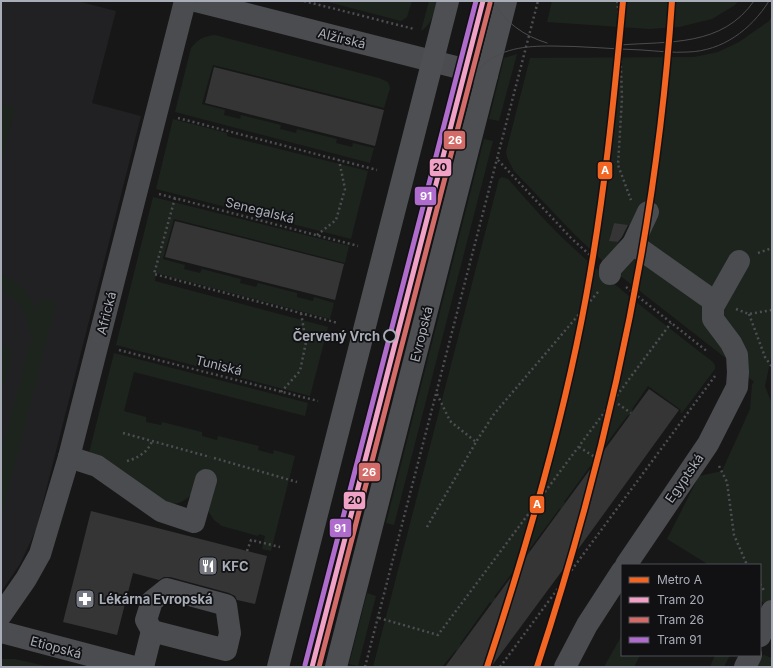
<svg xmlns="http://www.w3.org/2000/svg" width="773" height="668" font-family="Inter,sans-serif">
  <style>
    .built { fill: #212123 }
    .green { fill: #1d241e; fill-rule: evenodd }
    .building { fill: #353536 }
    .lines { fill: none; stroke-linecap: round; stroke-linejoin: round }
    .path { stroke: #4d4e52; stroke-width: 2.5; stroke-dasharray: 2 3; stroke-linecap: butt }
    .minor { stroke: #4b4c50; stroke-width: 22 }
    .major { stroke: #4d4f52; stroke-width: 22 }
    .tram { stroke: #4b4c4f; stroke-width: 1 }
    .tram-1-casing { stroke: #111113; stroke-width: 8 }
    .tram-2-casing { stroke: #111113; stroke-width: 8 }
    .tram-3-casing { stroke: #111113; stroke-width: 8 }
    .tram-1 { stroke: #f1a1c5; stroke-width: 5 }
    .tram-2 { stroke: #d36c68; stroke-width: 5 }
    .tram-3 { stroke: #b06ccc; stroke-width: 5 }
    .metro-1-casing { stroke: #111113; stroke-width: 9 }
    .metro-1 { stroke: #f26522; stroke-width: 6 }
    .stop-dot { fill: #111113; stroke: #a8adb8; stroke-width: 2 }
    .labels { text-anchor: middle; stroke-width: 3.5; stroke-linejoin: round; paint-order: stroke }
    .street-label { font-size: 13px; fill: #a8adb8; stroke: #111113 }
    .stop-label { font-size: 13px; font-weight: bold; fill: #a8adb8; stroke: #111113; text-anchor: end }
    .poi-label { font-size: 13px; font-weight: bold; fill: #a8adb8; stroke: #111113; text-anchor: start }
    .line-badge { stroke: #111113; stroke-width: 1.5 }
    .badge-label { font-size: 11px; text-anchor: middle; font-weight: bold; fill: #fff }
    .pale-badge-label { font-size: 11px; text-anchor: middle; font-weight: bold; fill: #111 }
  </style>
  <rect width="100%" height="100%" fill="#171717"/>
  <path class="built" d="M1,1H77L116,11L92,103L141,116L36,530L20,564L1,592Z"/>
  <g class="green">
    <path d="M324,1H412L407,17L401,21Z"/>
    <path d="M429,1H437C434,13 432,24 421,31Z"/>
    <path d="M552,1H738L735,5L712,19L679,27L649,29L547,22Z"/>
    <path d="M772,16V353L765,386L772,404V607L760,601V565H709L667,539L699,476L722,471L750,409L752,384L754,382L723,356L609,267L574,234L514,171L507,157L506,152L530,58L694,57L718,52L739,42L769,21ZM614,223L631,226L629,239L620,243L610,240V236Z"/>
    <path d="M215,35L379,78L388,82L390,88L384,108L213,65L202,104L225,110L224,115L240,119L241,115L281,125L280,129L296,133L297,129L337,139L336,143L352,147L353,143L374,148L370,163L175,112L191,48C198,39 204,36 215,35Z"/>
    <path d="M517,54L499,121L489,119L504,58Z"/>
    <path d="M1,104L15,108L1,161Z"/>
    <path d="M173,119L227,133V136L368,171L351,239L156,189Z"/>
    <path d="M484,139L493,141L394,525L386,523Z"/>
    <path d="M502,177L508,179C528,201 547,224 569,244C614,286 664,324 713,362L715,366V369L682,413L680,412L681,410L648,386L632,409L633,410L630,416L628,415L598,455L599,457L596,462L594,461L564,502L565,503L561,509L560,508L529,550L530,551L526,557L525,556L494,597L496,598L492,603L490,602L460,644L461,645L457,651L456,650L442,667H373L499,179Z"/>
    <path d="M153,197L349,246L345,263L174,219L163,259L185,265L184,269L200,273L202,269L241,279L240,283L256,287L258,283L297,293V297L313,301L314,297L334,303L330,319L156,273L155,281L328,327L310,396L116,345Z"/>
    <path d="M1,274C19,283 28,293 38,310L40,299L56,303L1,518V454L31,340C28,316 22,302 1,288Z"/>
    <path d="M1,346L9,347L12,354L1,396Z"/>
    <path d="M114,353L308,403L305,416L134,372L124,411L146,417V422L161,425L162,422L202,432V436L217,440L218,436L259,446L258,450L273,454L274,450L295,456L271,551L262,549L265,536L259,534L258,536L222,526L214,520L195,491C184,502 179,505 164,504L89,453Z"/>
    <path d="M367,593L376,596L358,666L349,664Z"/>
    <path d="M622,635V655H640L634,667H604Z"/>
    <path d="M715,655H730L724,667H710Z"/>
    <path d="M764,655L772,658V667H753L760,656Z"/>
    <path d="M1,659H15L50,667H1Z"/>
  </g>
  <g class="building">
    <path d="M214,67L384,110L375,146L205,103Z"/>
    <path d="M175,221L344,264L335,300L165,257Z"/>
    <path d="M614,223L628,225L622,237L618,242L609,241Z"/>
    <path d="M649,389L679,410L590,533L491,667H445Z"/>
    <path d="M91,511L267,556L255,604L237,600L235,596L229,593L170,577H164L159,580L133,573L117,635L63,622Z"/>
  </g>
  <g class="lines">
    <g class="path">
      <path d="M304,1L414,29"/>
      <path d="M617,1L619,15L622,98L618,165L631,200"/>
      <path d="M178,118L377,170"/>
      <path d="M498,160L571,238L592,257"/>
      <path d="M159,194L358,246"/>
      <path d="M175,198L154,274L338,323"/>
      <path d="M317,235L336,220L345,189L339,160"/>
      <path d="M758,253L772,248"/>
      <path d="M626,287L708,352"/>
      <path d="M736,309L749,314L772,310"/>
      <path d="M749,314L765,357L772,367"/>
      <path d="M119,350L318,401"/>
      <path d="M281,392L300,371L306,342L301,313"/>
      <path d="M437,394L450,421L476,442L494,414L598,292"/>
      <path d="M614,401L631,413"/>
      <path d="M123,433L210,457"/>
      <path d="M579,447L598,459"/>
      <path d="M214,458L297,482"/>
      <path d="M127,461C138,458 148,452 152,441"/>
      <path d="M719,466L727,482L734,535L747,565"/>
      <path d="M427,527L476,442"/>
      <path d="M247,551L251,540L280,547"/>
      <path d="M760,584L765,592"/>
      <path d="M379,618L438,635L671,323"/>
      <path d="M365,667L538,1"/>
      <path d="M500,667L715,376"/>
    </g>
    <g class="minor">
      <path d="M196,1L487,75"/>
      <path d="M633,244L715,302"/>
      <path d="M610,274V269L633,244L648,212"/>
      <path d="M69,457L97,466L161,511L194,522L206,480"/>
      <path d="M626,565L708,444L737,387L738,372L737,355L731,343L713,319V307L739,261"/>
      <path d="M167,589L226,605L230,633L226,650L152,631L146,620L152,601Z"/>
      <path d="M1,615L26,579L40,554L69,457L185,1"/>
      <path d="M1,632L134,667"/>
      <path d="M760,636L772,611"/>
      <path d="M143,667L152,631"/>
      <path d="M565,667L587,625L622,571"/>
      <path d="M745,667L751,655"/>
    </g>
    <g class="major">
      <path d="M278,667L448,1"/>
      <path d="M336,667L506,1"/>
    </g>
    <g class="tram">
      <path d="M493,1C504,22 524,36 547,43"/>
      <path d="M620,45C670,41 722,47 754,1"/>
      <path d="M454,115C461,97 467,81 481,67C500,48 526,46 551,46C582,46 612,49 642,50C657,51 673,53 688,52C722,51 751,30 769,1"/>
    </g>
    <defs>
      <path id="tram-1" d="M312,667L483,1"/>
      <path id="tram-2" d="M319,667L490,3"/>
      <path id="tram-3" d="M305,665L476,1"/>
    </defs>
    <use href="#tram-1" class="tram-1-casing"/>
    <use href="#tram-2" class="tram-2-casing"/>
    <use href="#tram-3" class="tram-3-casing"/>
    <use href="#tram-1" class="tram-1"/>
    <use href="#tram-2" class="tram-2"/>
    <use href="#tram-3" class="tram-3"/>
    <defs>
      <g id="metro-1">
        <path d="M487,667C527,546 563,423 586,297C604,199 614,100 623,1"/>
        <path d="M537,667C608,451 657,228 672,1"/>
      </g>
    </defs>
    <use href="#metro-1" class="metro-1-casing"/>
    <use href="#metro-1" class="metro-1"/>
  </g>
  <defs>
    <symbol id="restaurant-square" viewBox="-11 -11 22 22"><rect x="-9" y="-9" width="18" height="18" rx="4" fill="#757880" stroke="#111113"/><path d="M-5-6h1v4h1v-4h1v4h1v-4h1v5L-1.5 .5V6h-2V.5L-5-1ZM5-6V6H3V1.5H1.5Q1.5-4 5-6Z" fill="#fff"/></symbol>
    <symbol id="pharmacy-square" viewBox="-11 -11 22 22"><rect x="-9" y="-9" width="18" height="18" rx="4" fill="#757880" stroke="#111113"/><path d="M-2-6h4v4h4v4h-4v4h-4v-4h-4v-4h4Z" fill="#fff"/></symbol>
  </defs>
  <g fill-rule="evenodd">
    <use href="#restaurant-square" x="197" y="555" width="22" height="22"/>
    <use href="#pharmacy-square" x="74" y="588" width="22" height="22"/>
  </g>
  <circle class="stop-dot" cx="390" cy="336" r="6"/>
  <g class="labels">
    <g class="street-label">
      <text transform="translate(342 38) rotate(14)" y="5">Alžírská</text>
      <text transform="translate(260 210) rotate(14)" y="5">Senegalská</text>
      <text transform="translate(106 313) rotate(-76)" y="5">Africká</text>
      <text transform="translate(421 334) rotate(-76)" y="5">Evropská</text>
      <text transform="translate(219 365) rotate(14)" y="5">Tuniská</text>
      <text transform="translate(684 478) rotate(-55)" y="5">Egyptská</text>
      <text transform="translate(56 647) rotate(15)" y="5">Etiopská</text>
    </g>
    <g class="stop-label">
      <text x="380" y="341">Červený Vrch</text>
    </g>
    <g class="poi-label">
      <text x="222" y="571">KFC</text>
      <text x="99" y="604">Lékárna Evropská</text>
    </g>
  </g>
  <g class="line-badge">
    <rect x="443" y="130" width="23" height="20" rx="4" fill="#d36c68"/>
    <rect x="429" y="158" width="23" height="19" rx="4" fill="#f1a1c5"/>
    <rect x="597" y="161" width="16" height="19" rx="4" fill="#f26522"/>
    <rect x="414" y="186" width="23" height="20" rx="4" fill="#b06ccc"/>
    <rect x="358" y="462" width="23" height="20" rx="4" fill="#d36c68"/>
    <rect x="343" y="491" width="23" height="19" rx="4" fill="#f1a1c5"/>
    <rect x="529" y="495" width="16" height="19" rx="4" fill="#f26522"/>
    <rect x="329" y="518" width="23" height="20" rx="4" fill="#b06ccc"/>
  </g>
  <g class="badge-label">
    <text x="455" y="144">26</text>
    <text x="605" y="174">A</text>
    <text x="426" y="200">91</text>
    <text x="369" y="476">26</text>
    <text x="537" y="508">A</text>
    <text x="340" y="532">91</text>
  </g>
  <g class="pale-badge-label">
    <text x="440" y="171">20</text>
    <text x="355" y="504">20</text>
  </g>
  <rect width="773" height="668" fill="none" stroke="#a8adb8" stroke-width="4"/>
  <rect x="621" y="564" width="140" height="92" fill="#111113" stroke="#4d4f55"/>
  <rect x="629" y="577" width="20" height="6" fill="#f26522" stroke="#4d4f55"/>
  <text x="657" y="584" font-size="12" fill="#a8adb8">Metro A</text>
  <rect x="629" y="597" width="20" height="6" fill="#f1a1c5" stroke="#4d4f55"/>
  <text x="657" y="604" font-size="12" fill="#a8adb8">Tram 20</text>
  <rect x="629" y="617" width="20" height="6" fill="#d36c68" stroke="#4d4f55"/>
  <text x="657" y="624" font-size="12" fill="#a8adb8">Tram 26</text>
  <rect x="629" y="637" width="20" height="6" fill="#b06ccc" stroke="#4d4f55"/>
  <text x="657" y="644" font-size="12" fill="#a8adb8">Tram 91</text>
</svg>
